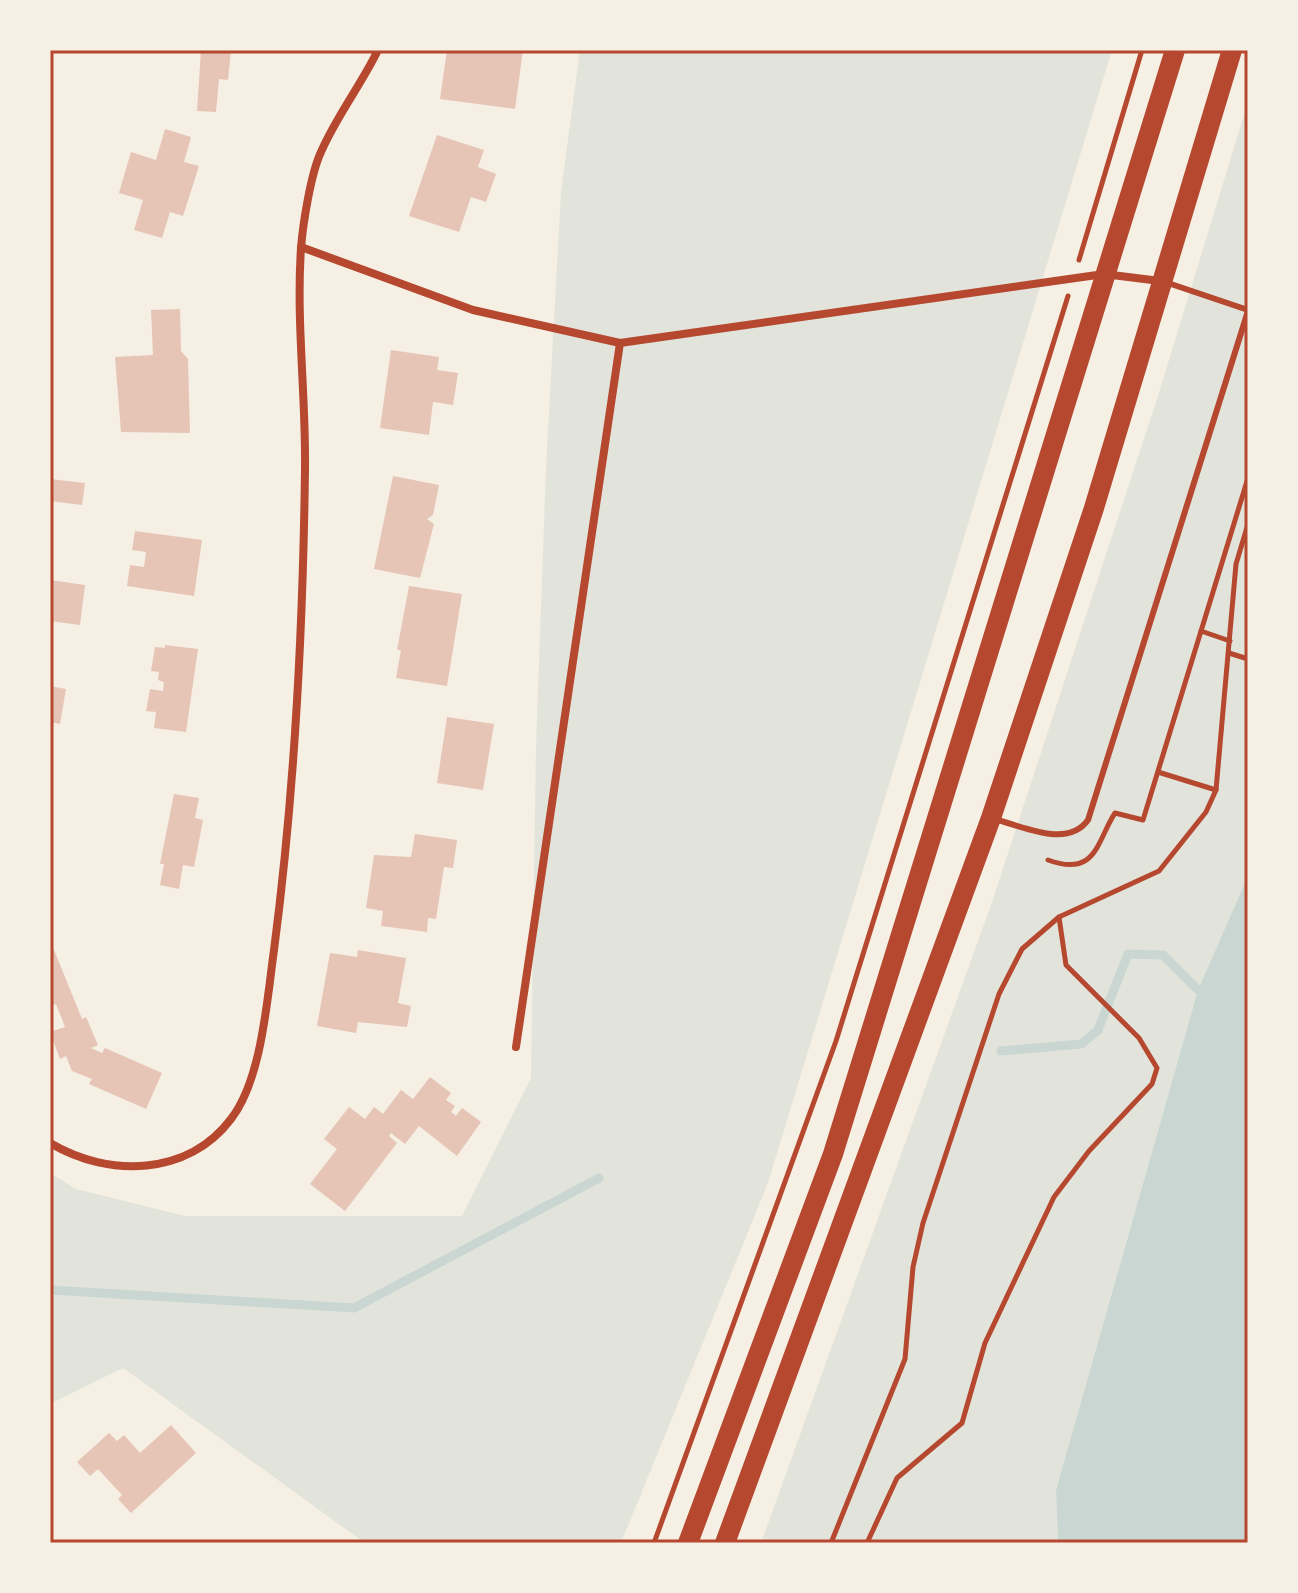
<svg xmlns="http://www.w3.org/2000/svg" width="1298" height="1593" font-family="Signika,sans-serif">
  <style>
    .green { fill: #e2e4dc }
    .water { fill: #c9d6d2 }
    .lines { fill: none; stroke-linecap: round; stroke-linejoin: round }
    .stream { stroke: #c9d6d2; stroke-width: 9 }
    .building { fill: #e6c5b7 }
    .path { stroke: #b5482f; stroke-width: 5 }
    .service { stroke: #b5482f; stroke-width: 6 }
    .minor { stroke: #b5482f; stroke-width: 8 }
    .primary { stroke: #b5482f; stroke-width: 20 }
    .neatline { fill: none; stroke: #b5482f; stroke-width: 3 }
  </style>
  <rect width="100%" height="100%" fill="#f6efe4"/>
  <g class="green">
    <path d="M580,50H1112L768,1183L621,1543H365L123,1368L50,1404V1173L76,1189L185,1216H462L531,1078L536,745L546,468L561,192Z"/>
    <path d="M1248,102V876L1198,990L1056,1490L1058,1543H761L991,905L1157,399Z"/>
  </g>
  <path class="water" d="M1248,876V1543H1058L1056,1490L1198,990Z"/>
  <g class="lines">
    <g class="stream">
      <path d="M1001,1051L1081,1044L1098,1030L1128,954L1163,955L1198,990L1209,994"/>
      <path d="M50,1290L354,1308L599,1178"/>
    </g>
  </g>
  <g class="building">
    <path d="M201,50H231L228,80L219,79L216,112L197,111Z"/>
    <path d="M447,50H523L515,109L440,99Z"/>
    <path d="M165,129L191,137L184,162L199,166L183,216L170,212L162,238L134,230L143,200L119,193L131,152L156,160Z"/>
    <path d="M437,135L484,150L478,167L496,174L486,202L471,197L459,232L409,216Z"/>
    <path d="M180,309L181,351L188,359L190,433L121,432L115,357L153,355L151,310Z"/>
    <path d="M391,350L439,357L437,370L458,373L453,405L433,402L429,435L380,428Z"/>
    <path d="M393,476L439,485L433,515L427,519L434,524L420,578L374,569Z"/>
    <path d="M50,479L85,483L82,505L50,501Z"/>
    <path d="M135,531L202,540L194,596L127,586L130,565L144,567L146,552L132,550Z"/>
    <path d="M50,580L85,585L80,625L50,621Z"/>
    <path d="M409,586L462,594L447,686L396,678L401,650H397Z"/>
    <path d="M165,645L198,649L186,732L154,728L156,712L146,711L150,689L163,691L164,682L158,680L159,672L151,671L155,647L165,648Z"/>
    <path d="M50,686L66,689L60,724L50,722Z"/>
    <path d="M447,717L494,724L483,790L437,783Z"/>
    <path d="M174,794L199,798L195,818L203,820L194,867L183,865L179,889L160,885L164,864H160Z"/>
    <path d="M415,834L457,840L453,868L444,867L436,919L428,918L427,932L381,926L383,911L366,908L374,855L411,857Z"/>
    <path d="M50,940L82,1019L86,1017L98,1045L91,1048L102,1053L105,1048L162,1073L146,1109L89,1084L92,1079L72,1071L66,1056L60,1059L50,1032L65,1027L56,1004L50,1006Z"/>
    <path d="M358,950L406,958L398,1003L411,1006L407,1027L358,1022L356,1033L317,1026L330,953L357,957Z"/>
    <path d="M430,1077L451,1093L446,1100L455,1106L451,1112L456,1116L462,1108L481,1122L457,1156L419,1126L405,1144L391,1133L389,1136L397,1143L345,1211L310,1184L337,1149L324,1139L349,1107L365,1119L374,1107L383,1114L401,1090L413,1099Z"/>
    <path d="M171,1425L196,1453L131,1513L118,1499L122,1495L98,1469L90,1476L77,1462L109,1433L117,1441L124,1435L140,1453Z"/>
  </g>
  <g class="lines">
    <g class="path">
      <path d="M1079,260L1142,50"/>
      <path d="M1201,631L1230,641"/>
      <path d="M1229,653L1248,659"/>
      <path d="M1158,772L1216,790"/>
      <path d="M1048,860C1097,878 1097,840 1115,813L1143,820L1248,478"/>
      <path d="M654,1543L836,1041L1068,296"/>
      <path d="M831,1543L905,1359L913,1267L923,1223L999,994L1022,949L1059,917L1159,871L1206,812L1216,790L1236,564L1248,524"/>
      <path d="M867,1543L897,1478L962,1423L985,1343L1054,1197L1089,1151L1152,1084L1157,1068L1139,1038L1066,965L1059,917"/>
    </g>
    <g class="service">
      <path d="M1165,282L1248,310"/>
      <path d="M994,819C1023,826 1067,849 1088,820L1248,311"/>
    </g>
    <g class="minor">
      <path d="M301,247L473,310L620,343L1104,274L1160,281"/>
      <path d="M516,1047L620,343"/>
      <path d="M50,1143C109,1178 188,1176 231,1119C262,1079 267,999 274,950C295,790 303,630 305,469C306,396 296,321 301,248C303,223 311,173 321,152C336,117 361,85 378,50"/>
    </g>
    <g class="primary">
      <path d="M688,1543L833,1154L1175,50"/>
      <path d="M725,1543L991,818L1094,508L1232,50"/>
    </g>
  </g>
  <rect width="1298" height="1593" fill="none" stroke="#f6efe4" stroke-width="104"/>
  <rect x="52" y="52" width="1194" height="1489" class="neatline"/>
</svg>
